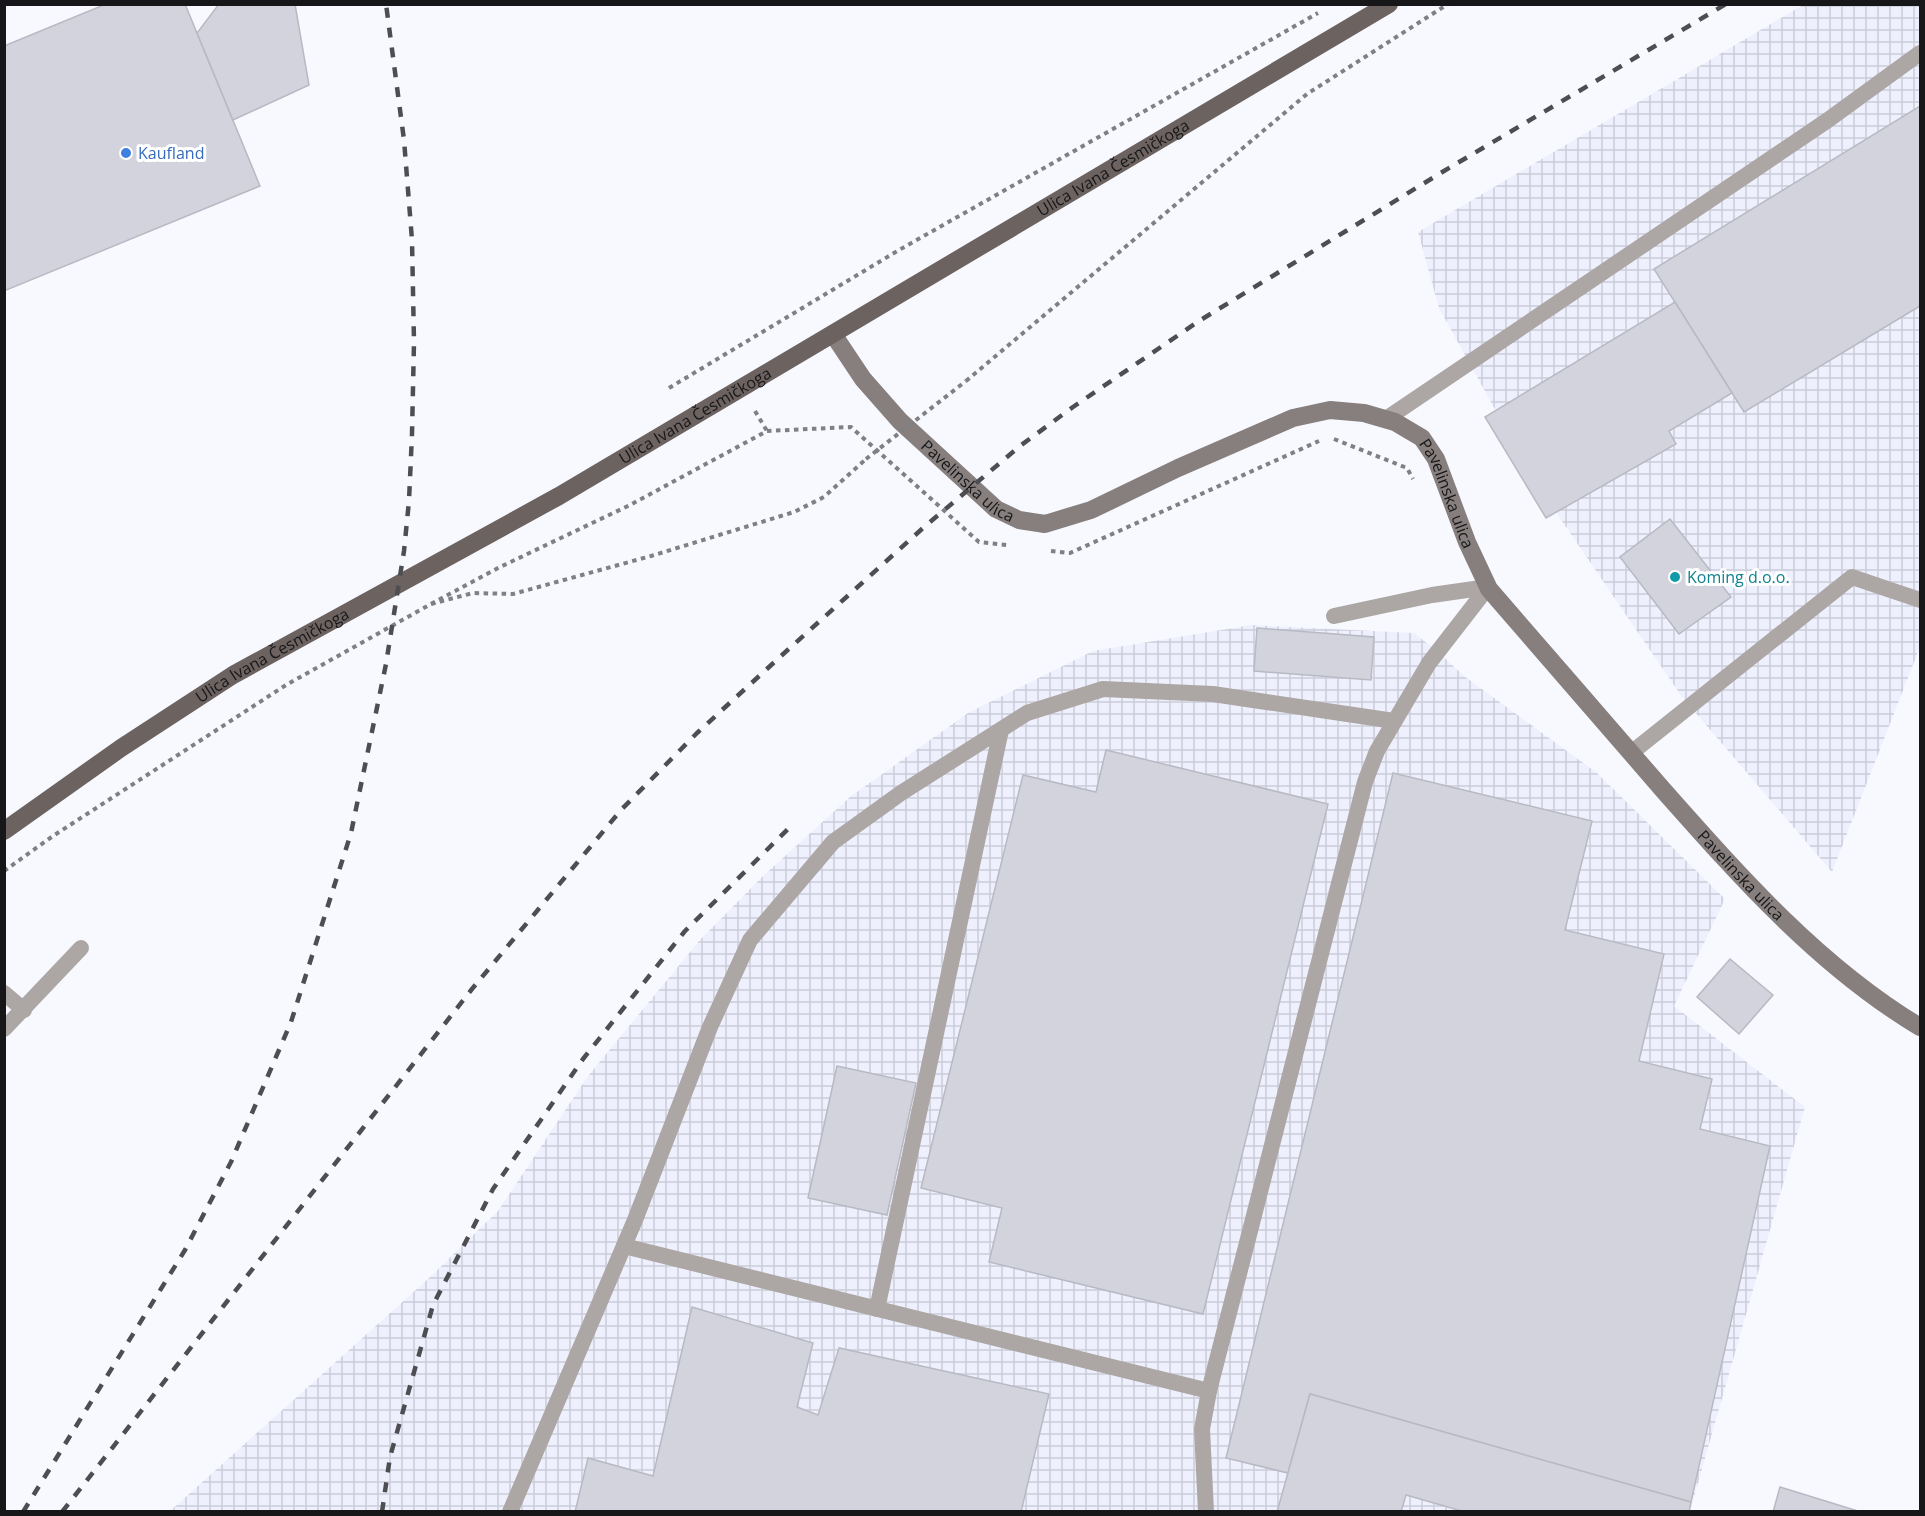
<svg xmlns="http://www.w3.org/2000/svg" width="1925" height="1516" viewBox="0 0 1925 1516" font-family="'Open Sans',sans-serif">
	<style>
		.industrial { fill: url(#industrial-grid) }
		.building { fill: #d3d3dd; stroke: #b8b9c2; stroke-width: 1.5 }
		.lines { fill: none; stroke-linecap: round; stroke-linejoin: round }
		.path { stroke: #7f8084; stroke-width: 4; stroke-dasharray: 4.5 4.5; stroke-linecap: butt }
		.lane { stroke: #aca7a5; stroke-width: 16 }
		.secondary { stroke: #867f7d; stroke-width: 18 }
		.primary { stroke: #6c6361; stroke-width: 18 }
		.rail { stroke: #4e4e52; stroke-width: 4.5; stroke-dasharray: 10 10; stroke-linecap: butt }
		.path-bridge { stroke: #7f8084; stroke-width: 4; stroke-dasharray: 4.5 4.5; stroke-linecap: butt }
		.shop-dot { fill: #3f7fe0; stroke: #fff; stroke-width: 2 }
		.culture-dot { fill: #0f9aa8; stroke: #fff; stroke-width: 2 }
		.labels { text-anchor: middle; stroke-width: 6; stroke-linejoin: round; paint-order: stroke }
		.shop-label { font-size: 16px; fill: #366cbe; stroke: #fff; text-anchor: start }
		.street-label { font-size: 16px; fill: #17171a; stroke: #fff }
		.culture-label { font-size: 16px; fill: #0d838f; stroke: #fff; text-anchor: start }
	</style>
	<defs>
		<pattern id="industrial-grid" width="8" height="8" patternUnits="userSpaceOnUse" patternTransform="scale(1.5)"><rect width="8" height="8" fill="#eef0fe"/><path d="M0 4h8M4 0v8" fill="none" stroke="#cbcdd9"/></pattern>
	</defs>
	<rect width="100%" height="100%" fill="#f8f9ff"/>
	<!-- industrial -->
	<g class="industrial">
		<polygon points="1803,5 1920,5 1920,647 1832,872 1682,697 1534,480 1439,308 1418,232"/>
		<polygon points="1252,625 1414,633 1437,651 1464,676 1597,773 1725,899 1674,1006 1805,1107 1690,1511 169,1512 429,1278 498,1211 588,1076 700,940 762,877 850,797 968,713 1093,651"/>
	</g>
	<!-- building -->
	<g class="building">
		<polygon points="106,4 185,4 260,186 4,291 4,46"/>
		<polygon points="219,4 295,4 309,85 233,120 197,33"/>
		<polygon points="1920,106 1920,306 1744,412 1654,269"/>
		<polygon points="1675,302 1732,393 1669,431 1676,444 1546,518 1485,417"/>
		<polygon points="1670,519 1731,597 1679,634 1620,557"/>
		<polygon points="1257,628 1374,637 1371,680 1254,671"/>
		<polygon points="1106,750 1328,804 1203,1314 989,1262 1002,1208 921,1188 1023,775 1096,792"/>
		<polygon points="1393,773 1592,821 1565,930 1664,954 1639,1061 1712,1079 1700,1129 1770,1146 1691,1502 1310,1394 1288,1473 1226,1458"/>
		<polygon points="1730,959 1773,995 1739,1034 1697,997"/>
		<polygon points="837,1066 916,1083 887,1215 808,1198"/>
		<polygon points="692,1307 813,1343 797,1407 818,1415 839,1348 1049,1394 1021,1512 575,1512 588,1458 653,1476"/>
		<polygon points="1310,1394 1691,1502 1689,1512 1465,1512 1406,1495 1401,1512 1277,1512"/>
		<polygon points="1780,1487 1861,1512 1773,1512"/>
	</g>
	<g class="lines">
		<!-- path -->
		<g class="path">
			<polyline points="966,381 1307,94 1448,4"/>
			<polyline points="669,388 899,250 1318,13"/>
			<polyline points="755,411 767,431"/>
			<polyline points="1334,439 1407,468 1413,479"/>
			<polyline points="1051,551 1070,553 1319,441"/>
			<polyline points="431,604 498,568 630,505 767,431 851,427 979,542 1007,545"/>
			<polyline points="4,871 53,836 286,685 431,604 473,593 513,594 651,556 794,512 824,497 866,459"/>
		</g>
		<!-- lane -->
		<g class="lane">
			<polyline points="1386,419 1828,120 1920,53"/>
			<polyline points="1334,616 1432,595 1488,587"/>
			<polyline points="1631,753 1852,577 1920,600"/>
			<polyline points="4,993 24,1010"/>
			<polyline points="4,1029 81,948"/>
			<polyline points="624,1246 1209,1391"/>
			<polyline points="877,1309 1001,730"/>
			<polyline points="510,1512 635,1220 710,1027 750,940 833,842 901,793 1027,713 1103,689 1213,694 1394,721"/>
			<polyline points="1206,1512 1202,1429 1209,1391 1365,782 1377,751 1429,663 1488,587"/>
		</g>
		<!-- secondary -->
		<path class="secondary" id="s1" d="M833,334L863,379L900,421L996,509L1019,520L1045,524L1091,510L1178,468L1293,418L1330,410L1364,413L1395,422L1422,438L1436,459L1467,542L1489,589C1547,656 1606,724 1664,791C1741,878 1820,967 1920,1027"/>
		<!-- primary -->
		<path class="primary" id="s2" d="M4,831L121,748L233,675L559,496L1389,4"/>
		<!-- rail -->
		<g class="rail">
			<polyline points="23,1512 185,1250 231,1162 291,1022 351,833 386,664 404,551 409,501 412,434 414,342 412,240 404,140 386,4"/>
			<polyline points="62,1512 472,989 621,810 697,733 781,656 923,528 1020,446 1073,407 1199,321 1444,171 1726,4"/>
			<polyline points="382,1512 390,1457 433,1305 493,1189 583,1059 685,931 789,828"/>
		</g>
		<!-- path-bridge -->
		<polyline class="path-bridge" points="866,459 966,381"/>
	</g>
	<!-- markers -->
	<circle class="shop-dot" cx="126" cy="153" r="6"/>
	<circle class="culture-dot" cx="1675" cy="577" r="6"/>
	<g class="labels">
		<!-- shop labels -->
		<g class="shop-label">
			<text x="138" y="159">Kaufland</text>
		</g>
		<!-- street labels -->
		<g class="street-label">
			<text dy="6" stroke="none"><textPath href="#s2" startOffset="1293">Ulica Ivana Česmičkoga</textPath></text>
			<text dy="6" stroke="none"><textPath href="#s2" startOffset="807">Ulica Ivana Česmičkoga</textPath></text>
			<text dy="6" stroke="none"><textPath href="#s1" startOffset="201">Pavelinska ulica</textPath></text>
			<text dy="6" stroke="none"><textPath href="#s1" startOffset="759">Pavelinska ulica</textPath></text>
			<text dy="6" stroke="none"><textPath href="#s2" startOffset="321">Ulica Ivana Česmičkoga</textPath></text>
			<text dy="6" stroke="none"><textPath href="#s1" startOffset="1245">Pavelinska ulica</textPath></text>
		</g>
		<!-- culture labels -->
		<g class="culture-label">
			<text x="1687" y="583">Koming d.o.o.</text>
		</g>
	</g>
	<!-- border -->
	<rect width="1925" height="1516" fill="none" stroke="#17171a" stroke-width="12"/>
</svg>
